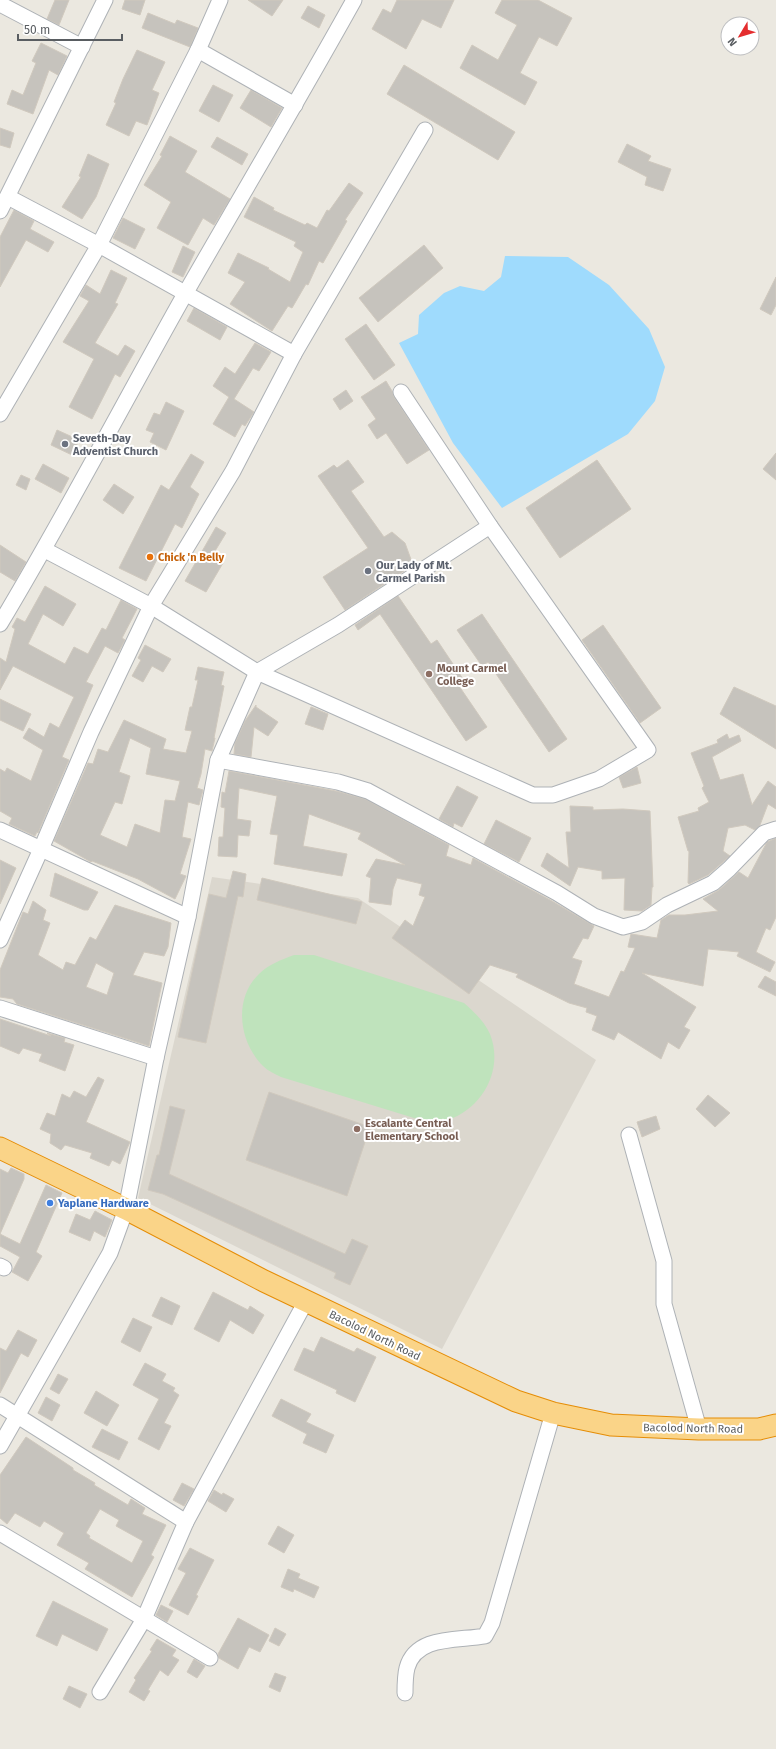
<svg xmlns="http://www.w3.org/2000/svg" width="776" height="1749" viewBox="0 0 776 1749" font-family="'Fira Sans',sans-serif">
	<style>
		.education { fill: #dbd7ce }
		.green { fill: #bfe3bc }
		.water { fill: #9fdbfd }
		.building { fill: #c6c3bd; stroke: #d0c9be; fill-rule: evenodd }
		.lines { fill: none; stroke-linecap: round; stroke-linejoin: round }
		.minor-casing { stroke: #aeb2b6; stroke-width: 17 }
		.highway-casing { stroke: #e58d06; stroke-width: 23 }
		.minor { stroke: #fff; stroke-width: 15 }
		.highway { stroke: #fad488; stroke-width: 21 }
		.worship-dot { fill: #6b7280; stroke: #fff; stroke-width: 1.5 }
		.food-dot { fill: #e8710a; stroke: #fff; stroke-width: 1.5 }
		.education-dot { fill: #8d6e63; stroke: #fff; stroke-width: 1.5 }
		.shop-dot { fill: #3f7fe0; stroke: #fff; stroke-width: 1.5 }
		.labels { text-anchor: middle; stroke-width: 4; stroke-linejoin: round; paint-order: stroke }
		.worship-label { font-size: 11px; font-weight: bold; fill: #5b616d; stroke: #fff; text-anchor: start }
		.food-label { font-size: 11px; font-weight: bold; fill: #c56008; stroke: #fff; text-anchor: start }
		.education-label { font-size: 11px; font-weight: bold; fill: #785e54; stroke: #fff; text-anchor: start }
		.shop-label { font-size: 11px; font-weight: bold; fill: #366cbe; stroke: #fff; text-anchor: start }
		.street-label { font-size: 11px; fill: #595d61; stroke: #fff }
	</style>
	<rect width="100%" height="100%" fill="#ebe8e0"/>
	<!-- education -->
	<polygon class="education" points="212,877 358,898 596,1060 442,1349 138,1198"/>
	<!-- green -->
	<path class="green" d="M294,955H314L464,1003C474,1012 484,1021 490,1034C504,1069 483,1108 448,1120C442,1122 434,1122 427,1122L281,1077C275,1074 268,1071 263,1066C239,1042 233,999 259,974C269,964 281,960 294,955Z"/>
	<!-- water -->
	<polygon class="water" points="505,256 568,257 609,285 649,329 665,367 655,401 628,434 502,508 453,443 399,343 418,334 419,315 444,293 460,286 484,291 501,277"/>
	<!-- building -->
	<g class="building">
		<polygon points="55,0 69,0 59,25 47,19"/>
		<polygon points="125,0 145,0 140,15 122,9"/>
		<polygon points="248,0 283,0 272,16"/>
		<polygon points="397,0 454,0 441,28 422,19 406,49 372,29 383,9 391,13"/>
		<polygon points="502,0 538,0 572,18 557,46 539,37 520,73 537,82 525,105 460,68 472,45 498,60 517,25 495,13"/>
		<polygon points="308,6 325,15 319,28 301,18"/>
		<polygon points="148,13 175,24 177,20 198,28 190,47 142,28"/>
		<polygon points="41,43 67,56 58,75 49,70 33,114 7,104 12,90 23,95 36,63 32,61"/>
		<polygon points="137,50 165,62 152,90 159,93 147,125 136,121 129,136 106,125 116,103 114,102 123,79"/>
		<polygon points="404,65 515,132 498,160 387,94"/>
		<polygon points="213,85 233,95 219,122 199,111"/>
		<polygon points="251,90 282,108 271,127 240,108"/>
		<polygon points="0,128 14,133 10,148 0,145"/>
		<polygon points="170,136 197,151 185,172 230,199 214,225 203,218 188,245 157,228 171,202 144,185 162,156 160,155"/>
		<polygon points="217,137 248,154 242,165 211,147"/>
		<polygon points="627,144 651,156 648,161 671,169 663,191 645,185 647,177 618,162"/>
		<polygon points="88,154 109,164 96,197 82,219 62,207 81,177 79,176"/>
		<polygon points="349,183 363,193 345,220 347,221 323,263 319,261 308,285 306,284 292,308 288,306 272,331 230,304 245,282 228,273 238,253 269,268 268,269 290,282 303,252 294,246 296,242 244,217 254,197 274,208 273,210 305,225 307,223 317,228 327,210 329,211"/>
		<polygon points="14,210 34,221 30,229 54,242 48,252 26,240 0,287 0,237"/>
		<polygon points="123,218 145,229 135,249 113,238"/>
		<polygon points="424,245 443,268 378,322 359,298"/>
		<polygon points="183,246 195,252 183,277 172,272"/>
		<polygon points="111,270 127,278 115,303 118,304 95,343 118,356 125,345 135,351 120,377 115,374 92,419 69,407 94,359 63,342 89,301 80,296 86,285 100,294"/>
		<polygon points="776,277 776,305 771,315 760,309"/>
		<polygon points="194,308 227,327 220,340 187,321"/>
		<polygon points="366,324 395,365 374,380 345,339"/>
		<polygon points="255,343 271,352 259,371 253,368 234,399 254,412 245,426 242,424 235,437 213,424 229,397 213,386 225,367 235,374"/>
		<polygon points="386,381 392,391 394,397 429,450 407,464 386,433 377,439 368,425 376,419 361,397"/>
		<polygon points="346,390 353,401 340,410 333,399"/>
		<polygon points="166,402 184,411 166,450 150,442 154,433 146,430 154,413 160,415"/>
		<polygon points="57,430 79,440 72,455 51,445"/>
		<polygon points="776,453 776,480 763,469"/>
		<polygon points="191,454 204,462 190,487 199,494 182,528 175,524 146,581 119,568 161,485 169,490"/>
		<polygon points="348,460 364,482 351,491 384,537 392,532 405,543 413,565 345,610 323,577 368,548 318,476 334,465 337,468"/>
		<polygon points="597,460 631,509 560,558 526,508"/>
		<polygon points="43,464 69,478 61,493 35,479"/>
		<polygon points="21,475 30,479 26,490 16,485"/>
		<polygon points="114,484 134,497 123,514 103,500"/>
		<polygon points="216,527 226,533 212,556 223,563 206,592 185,581"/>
		<polygon points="0,545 26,562 15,581 0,572"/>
		<polygon points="45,586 76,604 63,626 43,614 28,644 65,664 74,647 88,654 102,628 106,630 121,600 137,609 122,638 125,640 118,653 105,646 86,682 93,685 62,757 69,760 38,833 37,832 35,836 9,824 12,818 0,811 0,769 5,772 7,768 31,781 43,750 23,738 29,728 44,737 50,723 59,728 74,697 13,666 0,690 0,658 6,662 15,629 12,627 17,618 25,622"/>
		<polygon points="398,596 431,644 437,640 463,679 457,683 487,727 466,741 380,614 358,630 355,625"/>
		<polygon points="482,614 567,739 549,752 488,662 482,666 457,630"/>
		<polygon points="603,625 661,708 640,723 582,640"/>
		<polygon points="145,645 171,659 163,672 152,666 143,682 132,676 141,660 138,658"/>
		<path d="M198,667L224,672L221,685L224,686L214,738H215L212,751L205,749L201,774L197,788L203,790L199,805L188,802L182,837L191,839L180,874L186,876L175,899L138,879L92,861L91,862L54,841L88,763L93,764L98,749L108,752L124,720L166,739L163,749L186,753L192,731L185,730L190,707H192L198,680H195ZM130,738L151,748L146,774L180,781L175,801L165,800L160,833L135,824L127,847L100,835L115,802L122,804L130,776L119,772Z"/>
		<polygon points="734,687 776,706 776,749 720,714"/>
		<polygon points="0,699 31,714 23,731 0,720"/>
		<polygon points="256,705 256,707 278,722 268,736 254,727 251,757 234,754 235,743 245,721"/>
		<polygon points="311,707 328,714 323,730 305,724"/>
		<polygon points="727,734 729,739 739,735 741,741 712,757 720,780 743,774 752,805 768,781 776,787 776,809 768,804 760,825 755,830 745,825 728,828 723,851 730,856 708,875 689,884 688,883 689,851 688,851 678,817 699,811 698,808 709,802 702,788 704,786 691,753 718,743 717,740"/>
		<polygon points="637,767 641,783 623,788 619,777"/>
		<polygon points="229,771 336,791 365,799 449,845 446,856 471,865 473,858 552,901 594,926 588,939 583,938 572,958 582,961 574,984 609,997 621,971 624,972 635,948 628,947 631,934 657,938 661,920 669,915 685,915 718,911 703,899 719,890 739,872 748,878 767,842 776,838 776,917 770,930 766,928 756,952 775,962 770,972 737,956 739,952 708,949 703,986 642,973 696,1007 684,1027 690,1030 679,1049 668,1042 661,1059 618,1032 614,1040 592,1030 597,1016 586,1012 587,1008 569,1003 516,977 518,974 490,965 469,994 392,938 405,920 413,926 425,897 419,895 422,884 397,878 393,889 391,905 369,902 371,878 366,876 376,859 405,865 358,839 361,833 309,814 303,846 347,854 342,876 274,864 278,835 270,834 277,796 239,788 237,819 251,821 249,836 238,835 237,857 218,856 219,837 223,837 225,808 221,807 222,792 225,793"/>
		<polygon points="457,786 478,797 462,827 454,823 453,827 439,819"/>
		<polygon points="570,806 593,807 593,810 623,809 650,811 653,887 652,887 651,905 642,911 624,910 625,878 602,879 602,871 578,867 570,886 541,866 547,853 569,868 566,832 571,832"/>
		<polygon points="496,820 531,838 519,862 484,844"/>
		<polygon points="0,860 16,868 0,904"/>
		<polygon points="233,871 246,874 243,897 238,896 206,1043 178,1037 209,894 226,898"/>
		<polygon points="55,873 98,892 88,910 84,910 50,896"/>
		<polygon points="262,878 362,902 356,924 257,900"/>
		<path d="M33,901L46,910L43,920L50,923L38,955L63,970L66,962L75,965L90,937L96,940L115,905L171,923L168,947L164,956L144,952L133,975L162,983L149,1046L17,1004L13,999L0,997V970L23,912L28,914ZM96,963L114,973L107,995L86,987Z"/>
		<polygon points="765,976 776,982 776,996 758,987"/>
		<polygon points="0,1019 51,1036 47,1033 65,1038 64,1042 74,1045 65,1071 39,1061 42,1054 23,1048 19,1054 0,1046"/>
		<polygon points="98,1077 104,1080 86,1122 130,1142 120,1164 112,1160 109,1166 90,1158 92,1153 65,1145 61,1150 50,1143 51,1134 40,1129 47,1113 55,1116 62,1094 70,1098 74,1091 86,1097"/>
		<polygon points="269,1092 370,1127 347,1196 246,1160"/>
		<polygon points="708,1095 730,1113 715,1127 696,1109"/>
		<polygon points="170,1106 185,1110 169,1174 345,1254 352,1239 368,1246 350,1285 334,1278 336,1273 163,1194 148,1190 157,1155 159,1155"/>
		<polygon points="656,1116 660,1129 642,1137 637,1122"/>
		<polygon points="11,1168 24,1174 24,1179 0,1234 20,1244 46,1185 62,1193 36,1252 42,1256 28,1281 12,1272 20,1257 0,1246 0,1169 8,1173"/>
		<polygon points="95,1211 112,1220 105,1237 94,1231 90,1241 69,1232 76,1214 90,1220"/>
		<polygon points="213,1292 248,1310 250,1306 264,1315 253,1334 230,1320 219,1342 194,1329"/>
		<polygon points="161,1297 180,1306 172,1325 152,1316"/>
		<polygon points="133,1318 152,1327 140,1352 121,1342"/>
		<polygon points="18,1330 37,1340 28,1357 21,1353 0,1393 0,1348 6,1351"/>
		<polygon points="321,1337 354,1352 357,1348 376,1357 355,1402 336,1393 337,1390 294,1370 304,1348 314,1352"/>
		<polygon points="145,1363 166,1374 162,1381 175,1388 173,1391 179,1395 164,1423 171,1426 159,1450 138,1439 159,1399 133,1385"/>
		<polygon points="58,1374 68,1379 59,1394 50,1389"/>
		<polygon points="96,1391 119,1405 107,1426 84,1413"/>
		<polygon points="46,1397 60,1405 52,1421 38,1413"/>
		<polygon points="281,1399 311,1414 306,1422 334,1435 326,1453 303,1443 307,1434 272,1416"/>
		<polygon points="102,1429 128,1442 119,1460 92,1447"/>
		<path d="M26,1437L73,1468V1470L95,1483L94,1485L128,1505L131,1499L145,1508L142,1514L166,1525L151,1555L154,1557L132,1597L85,1569L89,1563L57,1545L64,1533L44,1521L40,1527L15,1513L7,1524L0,1518V1475ZM100,1509L119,1520L116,1526L143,1541L132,1563L89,1538L90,1536L86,1533Z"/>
		<polygon points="182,1483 194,1489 184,1506 173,1500"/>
		<polygon points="214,1490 222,1495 223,1493 234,1499 226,1512 208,1501"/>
		<polygon points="278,1526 294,1535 284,1553 268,1544"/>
		<polygon points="190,1548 214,1560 196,1595 198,1596 188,1615 169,1605 186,1573 178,1569"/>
		<polygon points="288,1569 300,1574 298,1578 319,1587 314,1598 294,1589 293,1592 281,1587"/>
		<polygon points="53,1601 108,1629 97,1651 62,1634 57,1646 36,1636"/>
		<polygon points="161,1605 173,1611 167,1622 156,1615"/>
		<polygon points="238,1618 269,1635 260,1652 249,1647 238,1669 219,1658 218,1654"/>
		<polygon points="275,1628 286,1634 279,1646 269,1641"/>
		<polygon points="157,1639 176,1650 172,1656 179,1660 168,1676 160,1670 148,1690 150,1691 144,1701 129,1692 136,1680 134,1678 152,1651 150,1650"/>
		<polygon points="194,1659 205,1666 197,1678 187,1672"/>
		<polygon points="275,1673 286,1677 280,1692 269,1687"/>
		<polygon points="69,1686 87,1694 80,1708 63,1699"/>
	</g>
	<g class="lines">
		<!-- minor casing -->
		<g class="minor-casing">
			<g id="minor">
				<polyline points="0,4 82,47"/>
				<polyline points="198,50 295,105"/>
				<polyline points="8,197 99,245 294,354"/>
				<polyline points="0,211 105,0"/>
				<polyline points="0,414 99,245 198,50 220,0"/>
				<polyline points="45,550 151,606 257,672 533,795 553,795 599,779 648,750 490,526 401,392"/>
				<path d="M0,624C65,516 123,404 185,294C241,196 299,99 354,0"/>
				<polyline points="218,760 338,782 368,791 557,893 594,916 623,927 642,922 667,905 713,883 729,869 764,833 776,829"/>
				<polyline points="0,830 188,917"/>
				<polyline points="0,940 41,849 91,732 151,606 233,471 294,354 425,130"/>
				<polyline points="0,1008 156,1058"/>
				<polyline points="629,1135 664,1261 664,1304 699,1429"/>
				<polyline points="0,1266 4,1268"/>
				<polyline points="0,1405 186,1522"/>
				<polyline points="0,1446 110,1253 126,1209 156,1058 188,917 218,760 257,672 338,625 490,526"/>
				<polyline points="0,1533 210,1658"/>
				<polyline points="100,1692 144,1619 186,1522 306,1301"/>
				<path d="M405,1693C405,1685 405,1676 407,1668C416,1635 458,1641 485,1636L492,1623L553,1413"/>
			</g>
		</g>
		<!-- highway casing -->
		<g class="highway-casing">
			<polyline id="highway" points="0,1148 126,1209 264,1281 516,1401 553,1413 611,1425 699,1429 759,1429 776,1425"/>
		</g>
		<!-- minor -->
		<use href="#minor" class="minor"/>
		<!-- highway -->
		<use href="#highway" class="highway"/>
	</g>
	<!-- markers -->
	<g class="worship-dot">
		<circle cx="65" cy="444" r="4"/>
		<circle cx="368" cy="571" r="4"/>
	</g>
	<circle class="food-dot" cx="150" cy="557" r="4"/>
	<g class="education-dot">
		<circle cx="429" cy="674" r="4"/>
		<circle cx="357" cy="1129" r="4"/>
	</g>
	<circle class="shop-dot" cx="50" cy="1203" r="4"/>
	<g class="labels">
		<!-- worship labels -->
		<g class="worship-label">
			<text x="73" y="442">Seveth-Day<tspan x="73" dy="13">Adventist Church</tspan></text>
			<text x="376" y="569">Our Lady of Mt.<tspan x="376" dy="13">Carmel Parish</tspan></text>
		</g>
		<!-- food labels -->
		<g class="food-label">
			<text x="158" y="561">Chick 'n Belly</text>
		</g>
		<!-- education labels -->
		<g class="education-label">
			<text x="437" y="672">Mount Carmel<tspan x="437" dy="13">College</tspan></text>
			<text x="365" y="1127">Escalante Central<tspan x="365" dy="13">Elementary School</tspan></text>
		</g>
		<!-- shop labels -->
		<g class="shop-label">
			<text x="58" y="1207">Yaplane Hardware</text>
		</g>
		<!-- street labels -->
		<g class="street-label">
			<text transform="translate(375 1335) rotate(26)" y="4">Bacolod North Road</text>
			<text transform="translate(693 1428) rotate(1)" y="4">Bacolod North Road</text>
		</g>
	</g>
	<!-- north arrow -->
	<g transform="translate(740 36) rotate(232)"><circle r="19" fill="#ffffff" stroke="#bdbec0"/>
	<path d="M0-3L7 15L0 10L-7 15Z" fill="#e42d2e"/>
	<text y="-6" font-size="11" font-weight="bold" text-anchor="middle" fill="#595d61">N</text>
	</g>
	<!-- scale -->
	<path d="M18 34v6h104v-6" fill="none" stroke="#595d61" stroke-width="2"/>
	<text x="24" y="34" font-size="12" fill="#595d61" stroke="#ffffff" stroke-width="3" paint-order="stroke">50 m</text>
</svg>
